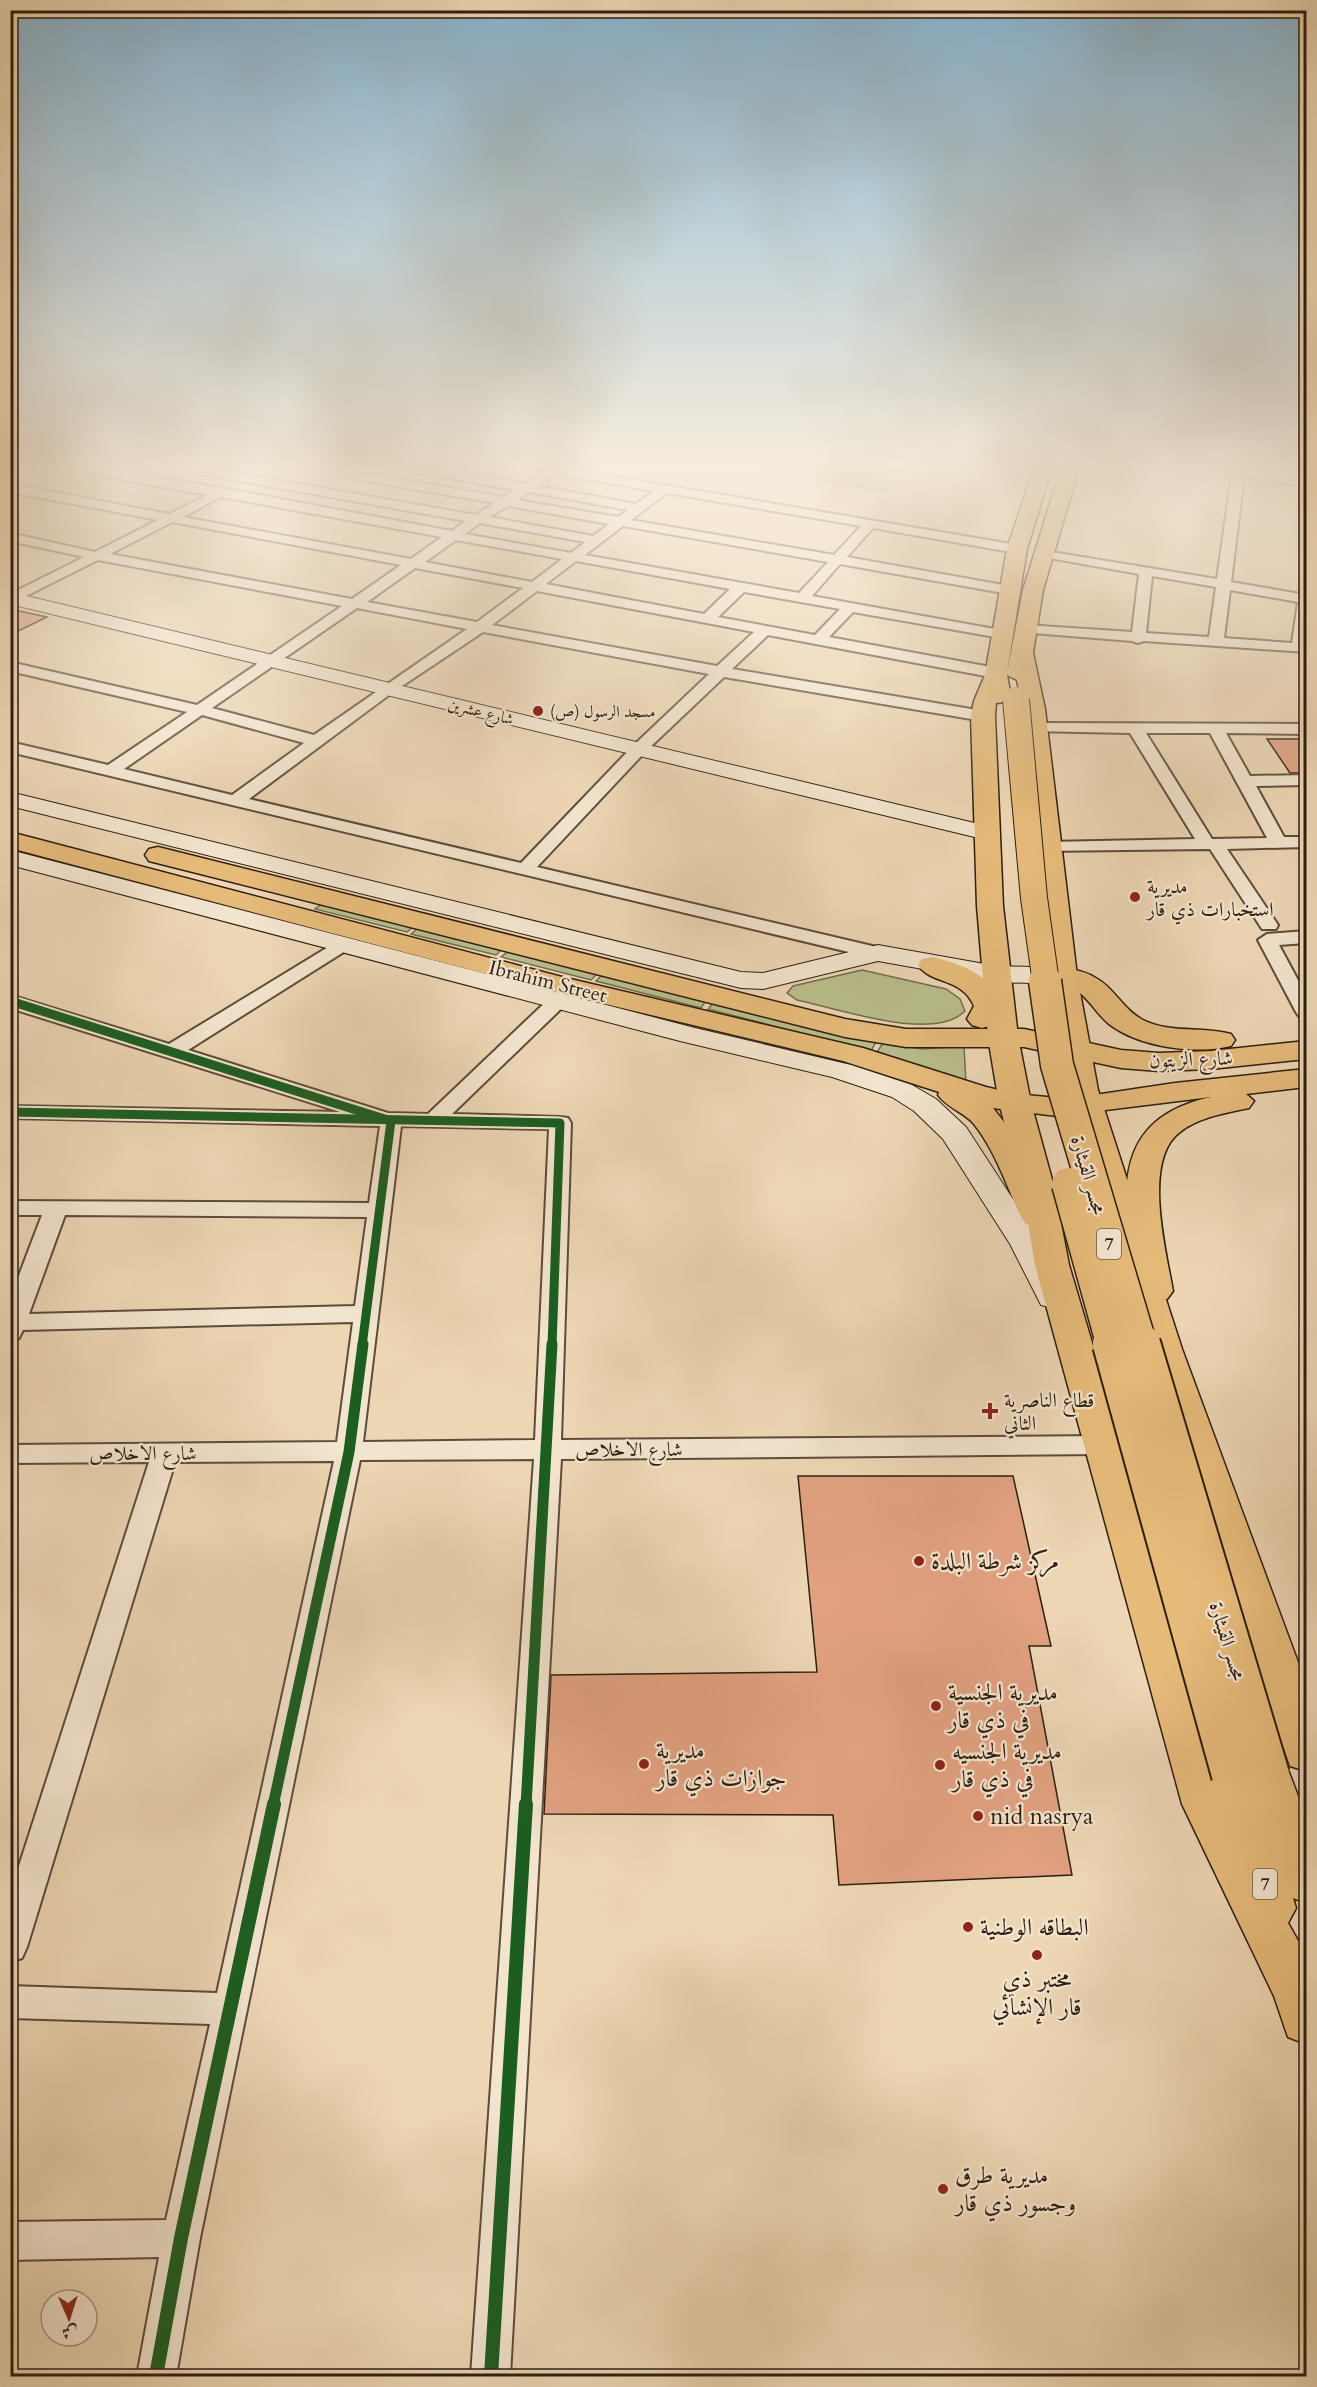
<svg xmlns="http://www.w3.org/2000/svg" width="1317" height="2387" viewBox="0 0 1317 2387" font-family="Cardo,Amiri,serif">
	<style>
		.green { fill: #b9be8c; stroke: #726e4e; stroke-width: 1.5 }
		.building { fill: #e1a180; stroke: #2c1e11; stroke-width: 1.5 }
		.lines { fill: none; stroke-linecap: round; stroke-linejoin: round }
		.street-casing { stroke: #5c4c3a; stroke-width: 4 }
		.secondary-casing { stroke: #2c1e11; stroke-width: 2 }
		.primary-casing { stroke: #2c1e11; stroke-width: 3 }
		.highway-casing { stroke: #2c1e11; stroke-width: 3 }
		.street { fill: #f3e4ce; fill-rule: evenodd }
		.secondary { fill: #f3e4ce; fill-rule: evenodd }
		.primary { fill: #e6bb7a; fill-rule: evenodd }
		.highway { fill: #e6bb7a; fill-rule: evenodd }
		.highway-bridge-far2-casing { stroke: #2c1e11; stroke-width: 28; stroke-linecap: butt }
		.highway-bridge-far1-casing { stroke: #2c1e11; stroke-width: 35; stroke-linecap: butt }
		.highway-bridge-casing { stroke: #2c1e11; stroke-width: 44; stroke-linecap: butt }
		.highway-bridge-far2 { stroke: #e6bb7a; stroke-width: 26 }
		.highway-bridge-far1 { stroke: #e6bb7a; stroke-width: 32 }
		.highway-bridge { stroke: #e6bb7a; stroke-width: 40 }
		.cycleway-far2-casing { stroke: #f3e4ce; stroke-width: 13 }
		.cycleway-far1-casing { stroke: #f3e4ce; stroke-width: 15 }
		.cycleway-casing { stroke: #f3e4ce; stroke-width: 18 }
		.cycleway-far2 { stroke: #1b5e20; stroke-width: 9 }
		.cycleway-far1 { stroke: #1b5e20; stroke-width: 11 }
		.cycleway { stroke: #1b5e20; stroke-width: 14 }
		.poi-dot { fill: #8f2418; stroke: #f3e4ce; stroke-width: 2 }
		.labels { text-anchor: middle; stroke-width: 4.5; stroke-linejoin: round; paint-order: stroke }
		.far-street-label { font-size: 16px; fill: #2c1e11; stroke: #f3e4ce }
		.far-poi-label { font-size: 16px; fill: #2c1e11; stroke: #f3e4ce; text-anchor: start }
		.shield { fill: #f3e4ce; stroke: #68594a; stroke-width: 1.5 }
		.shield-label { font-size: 18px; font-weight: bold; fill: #2c1e11 }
		.poi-label { font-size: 20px; fill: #2c1e11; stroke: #f3e4ce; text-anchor: start }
		.street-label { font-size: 20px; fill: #2c1e11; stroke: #f3e4ce }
		.near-poi-label { font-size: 24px; fill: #2c1e11; stroke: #f3e4ce; text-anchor: start }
	</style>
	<rect width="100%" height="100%" fill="#edd6b4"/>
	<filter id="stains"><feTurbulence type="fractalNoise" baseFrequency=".00333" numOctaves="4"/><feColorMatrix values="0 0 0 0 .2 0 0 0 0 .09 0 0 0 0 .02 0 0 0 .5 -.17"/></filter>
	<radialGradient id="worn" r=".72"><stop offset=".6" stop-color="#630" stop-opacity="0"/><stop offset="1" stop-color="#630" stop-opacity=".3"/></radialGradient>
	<!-- green -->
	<g class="green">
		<polygon points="765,468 890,468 910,471 884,491 761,470"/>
		<polygon points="323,903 414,926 407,932 315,909"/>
		<polygon points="419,927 502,949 496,955 411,934"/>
		<polygon points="510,950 598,973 591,980 501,957"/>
		<path d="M862,970L946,989L960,999L965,1011C934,1043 836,1008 797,1000L787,993L793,986Z"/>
		<polygon points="603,974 707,999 701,1008 596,981"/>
		<polygon points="715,1001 876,1042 871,1051 708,1009"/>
		<polygon points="883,1043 923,1049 964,1046 966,1084 877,1052"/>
	</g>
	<!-- building -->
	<g class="building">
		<polygon points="10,609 47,617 10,635"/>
		<polygon points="1267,739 1306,739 1306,773 1290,773"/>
		<polygon points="798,1476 1013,1476 1051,1646 1029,1646 1072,1875 839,1885 833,1815 544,1814 551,1675 817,1672"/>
	</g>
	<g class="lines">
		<!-- street casing -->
		<g class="street-casing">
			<g id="street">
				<path d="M73,468H99L222,488L452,531L466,521L189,472L183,468H209L476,515L494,503L314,472L308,468H334L503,497L515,490L414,472L408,468H434L525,484L544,472L536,468H563L1017,545L1024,549L1017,553L873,528L847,557L1009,586L1016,590L1009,594L840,564L812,596L1006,631L1008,634L1001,638L853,612L829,637L996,668L1001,670L1004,673L1001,676L996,678L768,635L732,669L983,711L989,713L991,716L989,719L983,721L724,677L645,752L537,867L885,949L888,953L878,959L10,752V742L108,765L187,712L10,671V662L197,705L342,606L98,560L10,604V594L84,557L10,541V533L95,552L158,520L10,492V484L169,514L207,495L79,472ZM557,474L654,491L636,504L538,486ZM529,492L628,510L618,517L517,500ZM667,493L861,526L834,555L631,520ZM221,497L442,537L411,559L183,517ZM508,506L609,524L593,536L489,517ZM172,522L401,565L352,599L110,554ZM480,523L585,542L571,553L465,534ZM623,526L828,562L799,593L585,555ZM456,540L562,559L532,582L425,562ZM576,561L730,589L704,614L546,584ZM415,568L523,588L477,622L367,602ZM537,591L754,632L717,666L492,625ZM744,592L840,609L815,635L718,617ZM357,608L467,629L314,735L212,708ZM483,632L709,674L633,746L521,863L249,799L393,692ZM202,715L304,743L232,795L124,769Z"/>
				<path d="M1233,468H1245L1231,582L1306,595V652L1144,641L1138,643L1132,641L1020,632L1018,629L1020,626L1025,625L1132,632L1139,574L1044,557L1037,553L1039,550L1217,579ZM1152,576L1216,587L1209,637L1146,633ZM1230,590L1298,602L1292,643L1224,638Z"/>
				<path d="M1035,723L1306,724V734L1226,733L1250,776L1306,775V785L1256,786L1284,837H1306V847L1227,849L1278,925L1276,929H1262L1210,849L1043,851L1040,847L1043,843L1049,842L1195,839L1130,733L1029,731L1027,728L1029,725ZM1146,733H1210L1267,838L1212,839Z"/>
				<polygon points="1306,931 1306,943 1279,945 1306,995 1306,1018 1299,1016 1296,1012 1258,940 1267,934"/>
				<path d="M343,938L350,940L352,944L350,948L188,1050L388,1113L428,1114L552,996H566L569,1000L566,1004L452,1114L560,1117L568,1118L571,1123L561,1440L1104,1436L1113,1438L1117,1445L1113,1452L1104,1454L561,1459L510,2376H471L534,1459L360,1460L200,2238L176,2376H137L159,2257L10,2260V2222L166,2220L210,2024L10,2018V1986L217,1993L334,1461L175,1462L27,1947L22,1958L10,1962V1894L149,1462L10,1463V1445L337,1442L353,1322L23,1330L19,1338L10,1340V1299L42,1215H10V1201L369,1203L380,1126L10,1118V1106L341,1112L10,1008V995L169,1044ZM401,1126L549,1129L535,1440L363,1442ZM65,1215L367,1217L355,1306L29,1314Z"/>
			</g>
		</g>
		<!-- secondary casing -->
		<g class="secondary-casing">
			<g id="secondary">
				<polygon points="1208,468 1248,468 1306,477 1306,487 1216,473"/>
				<polygon points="10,592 987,826 996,828 999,833 996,838 987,840 10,604"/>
				<polygon points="10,792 741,972 763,973 878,945 996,966 1063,968 1073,970 1077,976 1073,982 1063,984 996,982 878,961 763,989 741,988 10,806"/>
				<polygon points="10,850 695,1028 851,1065 912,1085 936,1099 966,1127 1042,1244 1070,1297 1065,1305 1053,1308 1041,1305 1010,1244 943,1139 914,1111 892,1097 832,1077 680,1041 10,865"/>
			</g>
		</g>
		<!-- primary casing -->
		<g class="primary-casing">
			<g id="primary">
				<path d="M10,832L562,977L863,1048L986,1087L1015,1094L1057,1098L1088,1096L1175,1083L1306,1069V1087L1246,1094L1254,1101L1249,1108C1226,1113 1199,1117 1180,1132C1142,1160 1166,1251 1173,1291L1167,1299L1155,1302L1143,1299L1137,1291C1126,1208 1101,1121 1211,1097L1057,1116L993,1108L1015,1136L1055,1217L1050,1224L1038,1227L1026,1224L1021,1217C1007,1187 995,1150 974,1124C964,1112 947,1108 938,1095L939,1092L843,1061L547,990L10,848Z"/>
				<polygon points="158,847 845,1019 906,1029 1024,1029 1121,1050 1159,1053 1211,1051 1306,1041 1306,1059 1211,1069 1159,1071 1121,1068 1024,1047 906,1047 845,1037 149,861 145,855 149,849"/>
				<path d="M932,957C963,964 990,975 1004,1006L992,1025L982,1028L972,1025L967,1019L974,1006C962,977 931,985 918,965L922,959Z"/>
				<path d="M1063,967C1073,970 1085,971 1094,977C1114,987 1123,1010 1143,1020C1171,1034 1202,1026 1231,1034L1235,1040L1231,1046C1195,1055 1139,1047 1109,1024C1098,1015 1091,1002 1080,993C1071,985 1056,986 1049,976L1053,970Z"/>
			</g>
		</g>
		<!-- highway casing -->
		<g class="highway-casing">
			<polygon id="highway" points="1034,468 1052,468 1027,549 1007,673 1023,590 1061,468 1079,468 1043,590 1033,653 1045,709 1077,976 1098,1090 1182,1349 1306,1684 1306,1771 1290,1766 1146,1349 1068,1090 1049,976 1023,709 1017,680 1007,675 1011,697 1008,702 996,703 995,716 1003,906 1018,1037 1031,1103 1054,1187 1069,1265 1216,1762 1232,1756 1248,1762 1250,1767 1253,1762 1269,1756 1285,1762 1306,1817 1306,1903 1293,1898 1296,1908 1288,1923 1306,1955 1306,2044 1288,2037 1274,1996 1182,1804 1035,1265 1022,1187 999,1103 988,1037 977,906 971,716 974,701 985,675 1007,549"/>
		</g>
		<!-- street -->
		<use href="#street" class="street"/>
		<!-- secondary -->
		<use href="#secondary" class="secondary"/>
		<!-- primary -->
		<use href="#primary" class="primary"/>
		<!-- highway -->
		<use href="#highway" class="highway"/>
		<!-- highway-bridge-far2 casing -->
		<g class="highway-bridge-far2-casing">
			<polyline id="highway-bridge-far2" points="1016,700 1034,898 1046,983"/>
		</g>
		<!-- highway-bridge-far1 casing -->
		<g class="highway-bridge-far1-casing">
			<g id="highway-bridge-far1">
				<polyline points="1045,981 1057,1065 1141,1346"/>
				<polyline points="1068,1184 1113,1346"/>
			</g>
		</g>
		<!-- highway-bridge casing -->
		<g class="highway-bridge-casing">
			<g id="highway-bridge">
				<polyline points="1113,1344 1232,1775"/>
				<polyline points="1140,1344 1269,1775"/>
			</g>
		</g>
		<!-- highway-bridge-far2 -->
		<use href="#highway-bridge-far2" class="highway-bridge-far2"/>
		<!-- highway-bridge-far1 -->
		<use href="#highway-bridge-far1" class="highway-bridge-far1"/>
		<!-- highway-bridge -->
		<use href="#highway-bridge" class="highway-bridge"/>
		<!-- cycleway-far2 casing -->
		<g class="cycleway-far2-casing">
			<g id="cycleway-far2">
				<polyline points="10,1001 391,1121 362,1346"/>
				<polyline points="10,1112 560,1123 552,1346"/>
			</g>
		</g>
		<!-- cycleway-far1 casing -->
		<g class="cycleway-far1-casing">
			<g id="cycleway-far1">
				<polyline points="273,1806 349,1452 363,1344"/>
				<polyline points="526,1806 552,1344"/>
			</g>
		</g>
		<!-- cycleway casing -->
		<g class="cycleway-casing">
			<g id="cycleway">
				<polyline points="156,2376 181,2238 274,1804"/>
				<polyline points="491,2376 526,1804"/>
			</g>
		</g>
		<!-- cycleway-far2 -->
		<use href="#cycleway-far2" class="cycleway-far2"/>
		<!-- cycleway-far1 -->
		<use href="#cycleway-far1" class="cycleway-far1"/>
		<!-- cycleway -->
		<use href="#cycleway" class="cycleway"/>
	</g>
	<!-- sky -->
	<linearGradient id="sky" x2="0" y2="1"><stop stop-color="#89b6d3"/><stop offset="0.58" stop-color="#f7eddd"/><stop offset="1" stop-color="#f7eddd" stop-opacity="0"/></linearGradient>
	<rect width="1317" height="802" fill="url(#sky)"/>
	<!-- markers -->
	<g class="poi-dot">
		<circle cx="538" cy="711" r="6"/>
		<circle cx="1135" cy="897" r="6"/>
		<path d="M987 1402h6v6h6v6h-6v6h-6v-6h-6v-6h6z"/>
		<circle cx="919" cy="1561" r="6"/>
		<circle cx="936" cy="1706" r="6"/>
		<circle cx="644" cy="1764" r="6"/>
		<circle cx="940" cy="1765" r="6"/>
		<circle cx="978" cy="1816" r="6"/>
		<circle cx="968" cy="1927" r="6"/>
		<circle cx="1037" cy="1955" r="6"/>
		<circle cx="943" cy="2189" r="6"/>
	</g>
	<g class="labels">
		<!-- far-street labels -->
		<g class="far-street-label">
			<text transform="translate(481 711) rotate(14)" y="6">شارع عشرين</text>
		</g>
		<!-- far-poi labels -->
		<g class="far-poi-label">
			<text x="550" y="717">مسجد الرسول (ص)</text>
		</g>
		<!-- shield labels -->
		<g class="shield">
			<rect x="1097" y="1229" width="24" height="30" rx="4.5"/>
			<rect x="1253" y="1869" width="24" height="30" rx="4.5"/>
		</g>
		<g class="shield-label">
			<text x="1109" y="1250">7</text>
			<text x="1265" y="1890">7</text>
		</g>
		<!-- poi labels -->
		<g class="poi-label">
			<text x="1147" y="893">مديرية<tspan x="1147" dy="23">استخبارات ذي قار</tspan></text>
			<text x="1004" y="1407">قطاع الناصرية<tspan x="1004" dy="23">الثاني</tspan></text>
		</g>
		<!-- street labels -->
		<g class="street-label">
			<text transform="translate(548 981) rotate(14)" y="7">Ibrahim Street</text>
			<text transform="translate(1191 1059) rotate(-2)" y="7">شارع الزيتون</text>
			<text transform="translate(1089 1175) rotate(74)" y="7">مجسر القيثارة</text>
			<text x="629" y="1456">شارع الاخلاص</text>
			<text x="143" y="1460">شارع الاخلاص</text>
			<text transform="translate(1228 1641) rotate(73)" y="7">مجسر القيثارة</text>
		</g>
		<!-- near-poi labels -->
		<g class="near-poi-label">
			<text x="931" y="1569">مركز شرطة البلدة</text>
			<text x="948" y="1700">مديرية الجنسية<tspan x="948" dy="28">في ذي قار</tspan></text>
			<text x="656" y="1758">مديرية<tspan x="656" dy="28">جوازات ذي قار</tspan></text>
			<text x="952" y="1759">مديرية الجنسيه<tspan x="952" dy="28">في ذي قار</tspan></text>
			<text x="990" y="1824">nid nasrya</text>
			<text x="980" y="1935">البطاقه الوطنية</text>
			<text x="1037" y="1987" text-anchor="middle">مختبر ذي<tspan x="1037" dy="28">قار الإنشائي</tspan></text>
			<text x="955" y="2183">مديرية طرق<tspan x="955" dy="28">وجسور ذي قار</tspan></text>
		</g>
	</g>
	<!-- margin -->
	<rect width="1317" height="2387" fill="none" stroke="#edd6b4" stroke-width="36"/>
	<rect x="12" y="12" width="1293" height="2363" fill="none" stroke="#2c1e11" stroke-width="3"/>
	<rect x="18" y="18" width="1281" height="2351" fill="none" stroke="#2c1e11" stroke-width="1.5"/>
	<!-- north arrow -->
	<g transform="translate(69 2318) rotate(177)"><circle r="28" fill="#f3e4ce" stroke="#a39582" stroke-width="1.5"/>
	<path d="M0-4.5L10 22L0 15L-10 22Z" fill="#8f2418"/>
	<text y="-9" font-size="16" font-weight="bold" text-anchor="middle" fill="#2c1e11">ش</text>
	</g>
	<rect width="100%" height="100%" filter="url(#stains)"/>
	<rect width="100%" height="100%" fill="url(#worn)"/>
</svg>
